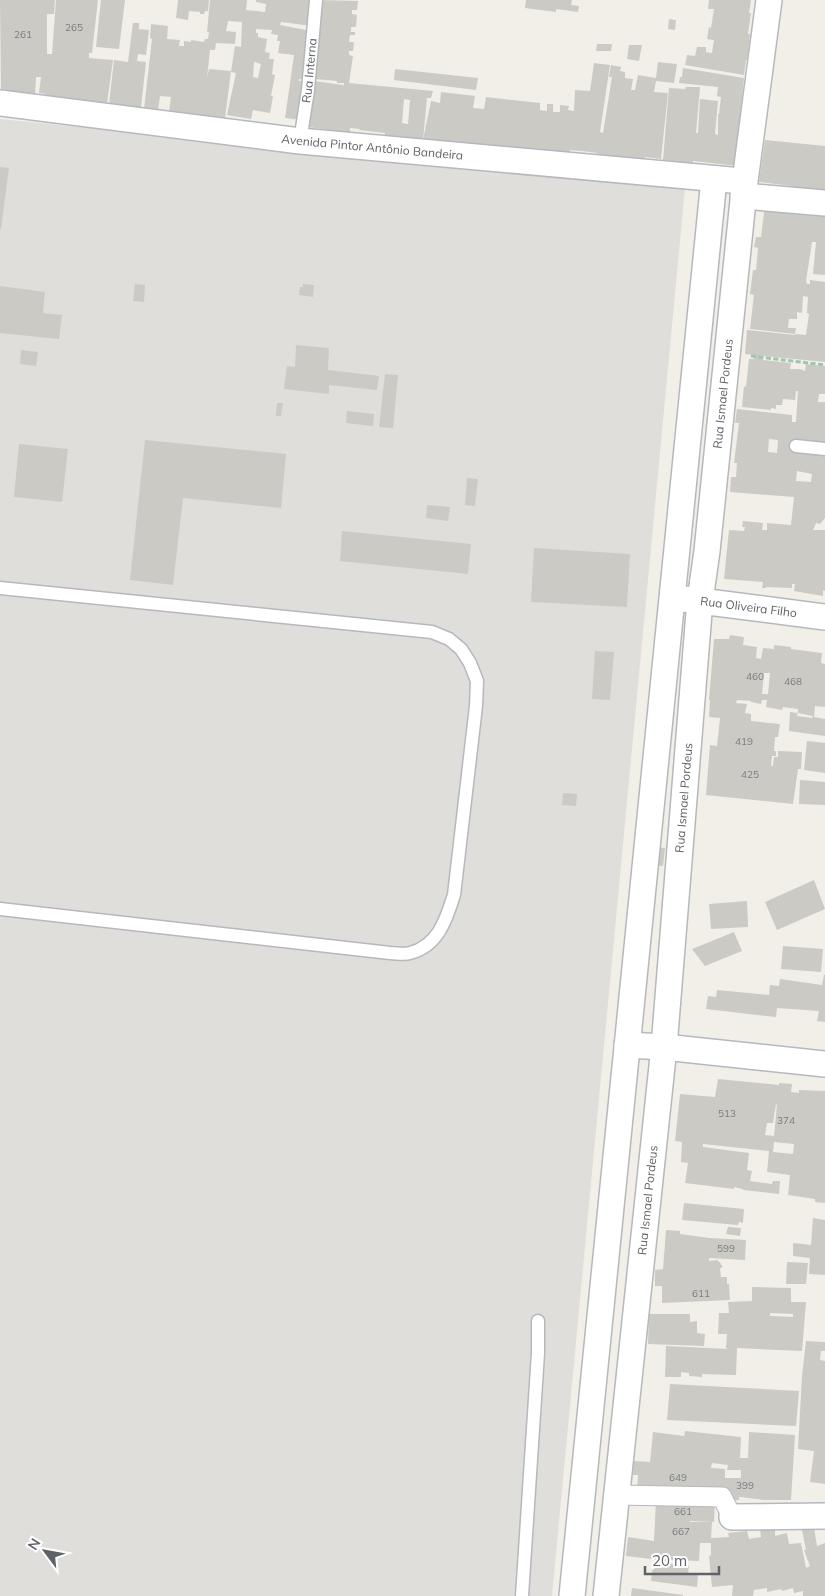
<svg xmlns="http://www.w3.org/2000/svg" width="825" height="1596" viewBox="0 0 825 1596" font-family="Mulish,sans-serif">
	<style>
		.industrial { fill: #e0deda }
		.building { fill: #cccac5; fill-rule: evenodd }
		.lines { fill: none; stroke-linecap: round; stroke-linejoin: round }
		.service-casing { stroke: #b5b8bc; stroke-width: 15 }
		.pedestrian-casing { stroke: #b5b8bc; stroke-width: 21 }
		.minor-casing { stroke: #b5b8bc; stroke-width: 28 }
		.path { stroke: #9cc7a9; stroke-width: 3; stroke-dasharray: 5 2.5; stroke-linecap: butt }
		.service { stroke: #fff; stroke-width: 12 }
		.pedestrian { stroke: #fff; stroke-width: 19 }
		.minor { stroke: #fff; stroke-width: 25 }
		.labels { text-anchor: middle; stroke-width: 5; stroke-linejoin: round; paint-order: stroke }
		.number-label { font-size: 10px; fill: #7a7d7f }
		.street-label { font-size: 12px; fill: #5f6368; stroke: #fff }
	</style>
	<rect width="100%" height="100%" fill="#f1efe8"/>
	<!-- industrial -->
	<polygon class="industrial" points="0,119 685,188 552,1596 0,1596"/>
	<!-- building -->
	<g class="building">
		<polygon points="0,0 55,0 54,14 47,14 47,54 52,54 56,0 98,0 92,53 89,53 89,58 113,60 107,103 46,97 46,94 39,93 41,77 36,77 35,95 1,89"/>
		<polygon points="101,0 125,0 119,49 96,47"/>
		<polygon points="178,0 209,0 208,11 205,11 204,14 200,14 200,12 189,11 188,20 176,18"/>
		<path d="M210,0H247L246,10L265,12L266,4L256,2V0H314L312,26L281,22L280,25L311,31L305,80L299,79V81H302L301,120L285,118L294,55L278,53L280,41H277L278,35L271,34L272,30L256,29V33H258V37L267,39L265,52L270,53L269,59H274L272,74L275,75L271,96H273L270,113L253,110L251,119L227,115L236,73L231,72L234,52L235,46L241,47L242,22L228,21L226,31L236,32L235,44L216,43L215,50H210L207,78L209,69L231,71L225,118L169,112L171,97L160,96L158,111L144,109L152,39L150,38L151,24L168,26L167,39L180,40L179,46H184V41L191,42V40L204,42L205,39H208L209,32H207ZM254,62L261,64L258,78L253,77Z"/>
		<path d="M318,0L358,1L357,10H352V14L357,15L356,27H351V32H355V35H350L349,42H354L353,51H349V55L353,56L349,83L433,91L431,98H427L423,140L385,136V133L359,130L360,129L350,128V133L308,127L314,81L343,85V87L344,83H337V81L315,79ZM404,99L410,100L408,124L402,123Z"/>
		<polygon points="526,0 572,0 571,5 579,6 578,12 556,9 556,12 525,8"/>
		<polygon points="709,0 751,0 749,13 751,13 748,34 750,34 747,60 746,60 744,75 685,65 687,55 695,56 697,47 706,47 706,52 712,53 714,40 707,39 709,27 711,28 714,9 708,9"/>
		<polygon points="669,19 676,20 675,30 668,29"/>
		<polygon points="133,23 139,23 139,29 149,30 146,55 138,54 137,61 146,62 141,107 125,107 109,104 114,60 128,62"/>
		<polygon points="597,44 612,44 611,51 596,51"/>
		<polygon points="629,45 642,45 639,61 627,59"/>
		<polygon points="658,62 677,64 674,83 656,81 654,92 668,93 661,159 645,157 645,160 615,156 614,160 597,158 597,153 582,151 570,150 569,154 543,151 543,149 532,148 531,152 423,140 431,101 440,103 441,92 475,96 473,108 484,109 486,97 540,103 540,110 547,111 547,104 553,104 553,112 560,112 560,105 569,106 568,110 574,111 575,90 590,91 594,63 610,65 600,132 603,133 612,77 609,77 611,65 621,67 620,71 625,72 625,78 633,79 631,90 635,90 638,75 656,78"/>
		<polygon points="683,68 744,78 740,116 738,166 693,161 693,165 681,164 682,162 663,160 669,88 685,89 686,87 700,87 696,133 698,133 700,99 718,101 715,134 718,135 718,114 719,114 721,97 717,96 718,87 679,83 680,77 682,77"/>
		<polygon points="395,69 478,78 476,90 394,80"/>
		<polygon points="765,140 825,146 825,191 791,189 792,186 759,182"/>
		<polygon points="0,167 9,168 1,229 0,229"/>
		<path d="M765,205L825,207V275L813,274L816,242H812L806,281L807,284H810V280L825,282V362L763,356V360L791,363L790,369H800L805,371L806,364L825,366V394H819L818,402H825V518L820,524L816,523L813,530H825V591L823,590V596L794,591L795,584H792V588L766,587V588H762L763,582L724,579L729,530L744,531L745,527H742L743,521L763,523L762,530H767V523L791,525L794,497L730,492L731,477H736L737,463H734L739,423H735L737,409L792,415V422H796L798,391H796L795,400L783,399L782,405H776V409L771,408V410L742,407L744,386L746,387L749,359H754V355L745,354L747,330L795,335V334L750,329L754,295L750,294L753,270H756L758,248L754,247L756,237H761ZM803,296L808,297L807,313L809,314L806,335L795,334L796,328H788L789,319H797V312L802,313ZM769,439L778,440L777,453L768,452ZM797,471L812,474L811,482L796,481Z"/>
		<polygon points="135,284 145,285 144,302 133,301"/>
		<polygon points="303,284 314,285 313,297 299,295 300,287 303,287"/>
		<polygon points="0,286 45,292 43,313 62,315 59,339 0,333"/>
		<polygon points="296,345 329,348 328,370 379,376 377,390 329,385 329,394 284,389 287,366 295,367"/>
		<polygon points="21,350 38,352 36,366 20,364"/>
		<polygon points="385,374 398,375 393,428 379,427"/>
		<polygon points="277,403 283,403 281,416 276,416"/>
		<polygon points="347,411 374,414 373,426 346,423"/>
		<polygon points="145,440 286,454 281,508 183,498 173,585 130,580"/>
		<polygon points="19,444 68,449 62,502 14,497"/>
		<polygon points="467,478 478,479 475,506 465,505"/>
		<polygon points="427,505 450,507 448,521 426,518"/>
		<polygon points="342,531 471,544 468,574 340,561"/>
		<polygon points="534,548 630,554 627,607 531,602"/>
		<path d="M730,635L744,637L743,645L757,647L756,658L761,659L763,648L774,649V645L791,647V649L822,653L821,663L825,664V707L815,706L814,717L825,719V736L789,731L790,712L798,713L797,716L812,718L813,716L798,713V709L783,707L782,710L766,707L767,700H762L761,704L751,702V701L737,700L736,703L747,704L745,713L751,714V721L780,724L778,737H775L774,751H776V756H772L771,766H773L774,757H778V751L802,752L801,769H798L793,804L706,795L710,745L717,746L720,718L709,717L710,700H709L714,639H729ZM764,673H770L768,694H762Z"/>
		<polygon points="595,651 614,652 610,700 592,699"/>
		<polygon points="807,741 825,743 825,773 804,770"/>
		<polygon points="800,780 825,782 825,805 799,804"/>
		<polygon points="563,793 577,794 576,806 562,805"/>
		<polygon points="654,847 665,848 663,866 649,865"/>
		<polygon points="814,880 825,909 777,930 765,902"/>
		<polygon points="747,901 748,927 711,929 709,904"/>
		<polygon points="734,932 742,951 705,966 692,949"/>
		<polygon points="783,946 823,949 821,972 781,969"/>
		<polygon points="824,975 825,975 825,1022 817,1021 819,1011 777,1008 776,1017 706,1009 708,996 716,997 717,990 769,995 770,985 779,986 780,979 822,985"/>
		<path d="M718,1079L779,1085V1083L792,1084L791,1092L799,1093V1090L825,1091V1203L815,1202V1199L788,1195L790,1175L767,1172L769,1151L703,1144V1147L749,1153L747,1170L752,1171L750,1181L772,1184L773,1181H780L779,1194L743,1190V1189L734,1187V1189L685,1183L688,1163L681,1162L682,1142L675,1141L680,1094L715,1097ZM776,1104L777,1105L774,1136L765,1135L767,1123H773ZM774,1142L794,1144L793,1154L773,1152Z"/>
		<polygon points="684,1203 744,1209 743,1223 739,1222 738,1225 682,1220"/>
		<polygon points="813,1218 825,1220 825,1275 809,1274 810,1258 793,1256 793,1243 811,1245"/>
		<polygon points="728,1227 741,1228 740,1236 726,1234"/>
		<polygon points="666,1230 680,1231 680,1234 710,1238 746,1240 745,1260 709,1258 709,1261 718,1260 718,1262 720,1262 721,1265 722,1265 722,1268 720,1268 721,1277 727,1277 727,1284 729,1284 730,1300 662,1303 662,1286 655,1286 655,1270 663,1269"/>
		<polygon points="787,1262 808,1263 806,1284 786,1284"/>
		<path d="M752,1287L791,1288V1302H806L802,1351L737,1348L736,1375L702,1374V1377L689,1376V1373L681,1372V1377H665L666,1346L728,1349L726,1348L727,1334H718L719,1313H729L728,1302L752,1301ZM770,1313L793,1314V1317L770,1316Z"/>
		<polygon points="649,1314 690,1314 690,1322 697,1321 697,1333 705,1334 704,1346 648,1344"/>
		<polygon points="806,1341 825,1342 825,1351 821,1351 820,1360 825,1361 825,1484 810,1482 814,1451 798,1449 802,1376"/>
		<polygon points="670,1384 799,1391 796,1426 667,1420"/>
		<path d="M685,1431L741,1437L740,1458H748L749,1432L795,1435L791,1500H764L741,1497H739V1500H734V1498H730L731,1491L637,1490L638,1475H633L634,1461L650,1462L653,1432L684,1436ZM712,1463L728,1465L727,1470H741V1478H725V1469L711,1468Z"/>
		<polygon points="656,1500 715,1501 714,1522 690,1521 690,1522 712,1522 711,1538 729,1537 728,1533 747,1531 749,1539 761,1537 760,1529 775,1528 775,1536 787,1533 789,1544 801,1543 806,1568 810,1566 804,1550 806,1550 802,1530 814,1528 817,1546 825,1543 825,1596 803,1596 803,1591 794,1593 793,1588 782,1591 781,1589 767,1592 767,1588 754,1590 753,1596 732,1596 733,1585 712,1587 709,1556 711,1555 711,1543 700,1543 699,1561 668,1560 668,1561 626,1556 628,1537 654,1541"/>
		<polygon points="653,1562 689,1566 688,1574 698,1575 697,1587 651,1581"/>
		<polygon points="632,1588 683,1595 683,1596 631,1596"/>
	</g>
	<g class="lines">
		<!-- service casing -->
		<g class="service-casing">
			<g id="service">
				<path id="s1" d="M300,141L308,90L316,0"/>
				<polyline points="796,446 825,449"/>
				<path d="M0,588L432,632L449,639L461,649L470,663L477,681L476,706L454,895C446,920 438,946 410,953C404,955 396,953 390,953L0,909"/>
				<polyline points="522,1596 538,1353 538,1321"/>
			</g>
		</g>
		<!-- pedestrian casing -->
		<g class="pedestrian-casing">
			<polyline id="pedestrian" points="617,1495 722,1497 732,1517"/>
		</g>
		<!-- minor casing -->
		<g class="minor-casing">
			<g id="minor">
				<path id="s2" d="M0,103L300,141L731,180"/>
				<polyline points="743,196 825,203"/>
				<path id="s3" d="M684,599L825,617"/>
				<polyline points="627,1045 664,1047 825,1064"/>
				<polyline points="732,1517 825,1516"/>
				<polyline points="572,1596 714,179"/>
				<path id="s4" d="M606,1596L664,1047L700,600L707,551L745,181L769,0"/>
			</g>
		</g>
		<!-- path -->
		<polyline class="path" points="751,356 825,365"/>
		<!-- service -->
		<use href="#service" class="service"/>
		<!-- pedestrian -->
		<use href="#pedestrian" class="pedestrian"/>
		<!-- minor -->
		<use href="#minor" class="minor"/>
	</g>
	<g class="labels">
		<!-- number labels -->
		<g class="number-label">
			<text x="74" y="31">265</text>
			<text x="23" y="38">261</text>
			<text x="755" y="680">460</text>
			<text x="793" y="685">468</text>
			<text x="744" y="745">419</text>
			<text x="750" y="778">425</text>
			<text x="727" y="1117">513</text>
			<text x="786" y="1124">374</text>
			<text x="726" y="1252">599</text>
			<text x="701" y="1297">611</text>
			<text x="678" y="1481">649</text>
			<text x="745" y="1489">399</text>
			<text x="683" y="1515">661</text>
			<text x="681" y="1535">667</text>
		</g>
		<!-- street labels -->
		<g class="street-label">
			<text dy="4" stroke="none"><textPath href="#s1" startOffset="71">Rua Interna</textPath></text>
			<text dy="4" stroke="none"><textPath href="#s2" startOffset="375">Avenida Pintor Antônio Bandeira</textPath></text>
			<text dy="4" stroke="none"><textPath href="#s4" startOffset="1208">Rua Ismael Pordeus</textPath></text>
			<text dy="4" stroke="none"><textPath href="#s3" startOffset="65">Rua Oliveira Filho</textPath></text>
			<text dy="4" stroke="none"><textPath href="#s4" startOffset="802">Rua Ismael Pordeus</textPath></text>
			<text dy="4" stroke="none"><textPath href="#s4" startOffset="398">Rua Ismael Pordeus</textPath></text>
		</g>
	</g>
	<!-- north arrow -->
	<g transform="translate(45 1551) rotate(302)" stroke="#ffffff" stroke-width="4" paint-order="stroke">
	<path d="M0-4L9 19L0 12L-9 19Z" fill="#5f6368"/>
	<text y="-8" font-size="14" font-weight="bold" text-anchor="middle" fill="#5f6368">N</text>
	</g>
	<!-- scale -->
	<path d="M645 1566v8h74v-8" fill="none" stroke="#5f6368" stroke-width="2.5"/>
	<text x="652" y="1566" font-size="15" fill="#5f6368" stroke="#ffffff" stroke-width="4" paint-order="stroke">20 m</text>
</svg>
